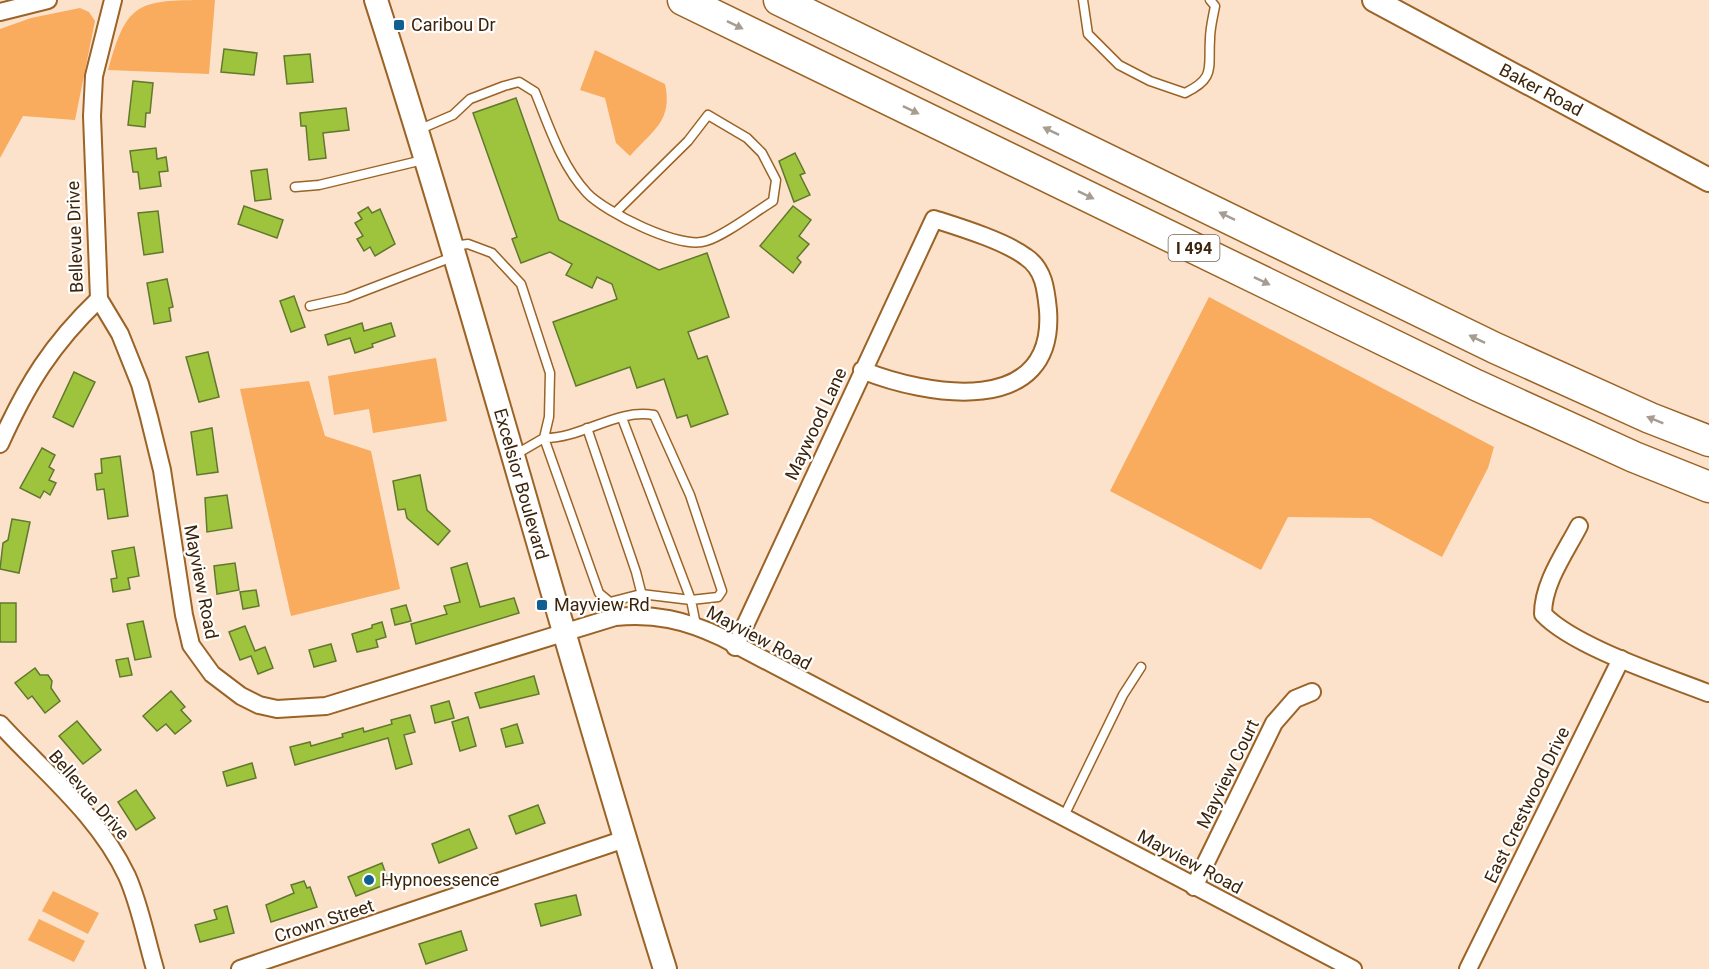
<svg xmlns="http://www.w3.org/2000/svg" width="1709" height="969" viewBox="0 0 1709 969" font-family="Roboto,sans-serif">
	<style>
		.green { fill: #f9ab5e }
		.building { fill: #9ec43e; stroke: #61782d; stroke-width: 1.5 }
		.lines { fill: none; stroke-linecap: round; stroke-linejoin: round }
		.lane-casing { stroke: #9b6326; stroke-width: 11 }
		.street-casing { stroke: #9b6326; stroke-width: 20 }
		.secondary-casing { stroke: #9b6326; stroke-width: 26 }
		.highway-casing { stroke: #9b6326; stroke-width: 33 }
		.lane { stroke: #fff; stroke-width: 8 }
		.street { stroke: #fff; stroke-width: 16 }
		.secondary { stroke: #fff; stroke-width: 22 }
		.highway { stroke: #fff; stroke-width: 30 }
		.oneway { fill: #a79c91 }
		.poi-dot { fill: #115f92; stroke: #fff; stroke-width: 2 }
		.labels { text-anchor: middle; stroke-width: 4.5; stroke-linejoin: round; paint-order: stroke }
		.shield { fill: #fff; stroke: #766654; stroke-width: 1.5 }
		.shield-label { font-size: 16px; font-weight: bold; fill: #3c240b }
		.poi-label { font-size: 18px; fill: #3c240b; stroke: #fff; text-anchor: start }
		.street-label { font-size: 18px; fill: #3c240b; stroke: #fff }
	</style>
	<rect width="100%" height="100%" fill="#fce2cb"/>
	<!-- green -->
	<g class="green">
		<path d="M215,0L209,74L108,70C127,0 138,0 215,0Z"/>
		<polygon points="80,8 89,12 95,21 75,120 23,116 0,158 0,29 31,18"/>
		<path d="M595,50L665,84C673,121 653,130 630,156L616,143L605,98L580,90Z"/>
		<polygon points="1209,297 1494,447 1488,468 1442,557 1370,518 1288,517 1261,570 1110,491"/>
		<polygon points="436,358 447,421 373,433 369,409 334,415 328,376"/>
		<polygon points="309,381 325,436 371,451 400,589 291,616 240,389"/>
		<polygon points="53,891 99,913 88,934 42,911"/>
		<polygon points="39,919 85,941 74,962 28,940"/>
	</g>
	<!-- building -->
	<g class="building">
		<polygon points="224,49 257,53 254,75 221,72"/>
		<polygon points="310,54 313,82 287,84 284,56"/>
		<polygon points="133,81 153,83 150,113 146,113 145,127 128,125"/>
		<polygon points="516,98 559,220 659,270 707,253 729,317 688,332 698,359 707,356 728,414 691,427 687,415 677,418 664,379 637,388 630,367 576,386 553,322 617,299 612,284 597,277 592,288 566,275 572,264 550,252 521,263 512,239 517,237 473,113"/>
		<polygon points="346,108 349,130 323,133 326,158 309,160 306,126 301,126 300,113"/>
		<polygon points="156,148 157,159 166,157 168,171 159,172 161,186 140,189 138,172 133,172 130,151"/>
		<polygon points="795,153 805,173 800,175 810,195 794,202 779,161"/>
		<polygon points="267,169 271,199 255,201 251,171"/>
		<polygon points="244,206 283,220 277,238 238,224"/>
		<polygon points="793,206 811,220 799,236 809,244 797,258 801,262 793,273 760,246"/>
		<polygon points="368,207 372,213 380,209 395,244 375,256 370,247 364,251 357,239 363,236 355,223 362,219 358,213"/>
		<polygon points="158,211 163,252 144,255 138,213"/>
		<polygon points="167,279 173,307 169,308 171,321 154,324 147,283"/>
		<polygon points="294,296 305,327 291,332 280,301"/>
		<polygon points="362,323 364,331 391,323 395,336 372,344 373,347 355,353 350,338 328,345 325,335"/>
		<polygon points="208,352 219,397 199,402 186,357"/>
		<polygon points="74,372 95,382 73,427 53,417"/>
		<polygon points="212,428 218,472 197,475 191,432"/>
		<polygon points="42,448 55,455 49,467 54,470 49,480 56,483 50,495 44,491 40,498 20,488"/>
		<polygon points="120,456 128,516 108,519 104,489 97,490 95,474 102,473 101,459"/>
		<polygon points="420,475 427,510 450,531 438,545 407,518 405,509 398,510 393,481"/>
		<polygon points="227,495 232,528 207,532 205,498"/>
		<polygon points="12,519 30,522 19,573 0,569 3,543 8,540"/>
		<polygon points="134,547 139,576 128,578 130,589 113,592 111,579 117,578 112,551"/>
		<polygon points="235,563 239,590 217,594 214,566"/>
		<polygon points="467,563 480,607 514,598 519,613 416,644 411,624 447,614 444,606 460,602 451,568"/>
		<polygon points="256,590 259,606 243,609 240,592"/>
		<rect x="0" y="603" width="16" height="39"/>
		<polygon points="406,605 411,621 395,625 391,609"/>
		<polygon points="143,621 151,657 135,660 127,624"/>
		<polygon points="382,622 386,637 376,640 378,647 357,652 352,634 372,628 372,625"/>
		<polygon points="245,626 255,651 265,647 273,668 258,674 251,656 240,660 229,632"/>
		<polygon points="331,644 336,661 314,667 309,650"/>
		<polygon points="128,658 132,675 120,677 116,660"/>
		<polygon points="35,668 40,675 48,675 52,681 51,688 60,701 45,713 32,696 28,699 15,683"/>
		<polygon points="534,676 539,694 480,708 475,693"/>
		<polygon points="171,691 185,707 181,710 191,721 175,734 166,724 157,731 143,716"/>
		<polygon points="449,701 454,718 435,723 431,706"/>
		<polygon points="410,715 415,732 404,735 412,764 396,769 388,738 295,765 290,747 310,742 311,746 343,737 342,734 363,728 364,732 392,724 391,720"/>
		<polygon points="468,717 476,746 460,751 452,722"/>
		<polygon points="77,721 101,750 83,764 59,736"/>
		<polygon points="517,724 523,743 506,747 501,729"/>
		<polygon points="252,763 256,778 227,786 223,772"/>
		<polygon points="136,790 155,818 136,830 118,802"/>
		<polygon points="538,805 545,823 516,834 509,816"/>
		<polygon points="469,829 477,848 439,863 432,844"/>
		<polygon points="382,863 389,883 356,896 348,877"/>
		<polygon points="304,881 307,888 310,887 317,907 271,922 266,905 294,893 291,885"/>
		<polygon points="576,895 581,915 541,926 535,904"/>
		<polygon points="227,906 234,933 200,942 195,925 217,919 214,910"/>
		<polygon points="461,931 467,950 426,964 419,944"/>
	</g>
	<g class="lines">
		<!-- lane casing -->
		<g class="lane-casing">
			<g id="lane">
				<path d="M1083,0L1088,34L1119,65L1150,81L1185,93C1216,78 1208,68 1210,39C1210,28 1213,17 1215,6L1210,0"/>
				<path d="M418,130L453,115L470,99L504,86L519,82L535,92C549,126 561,165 587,193C605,212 680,250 706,241C724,236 755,212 773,201L776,180L762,153L747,138L708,115L688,141L616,212"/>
				<polyline points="295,187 319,185 423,160"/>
				<polyline points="453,246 468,244 492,253 521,284 550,373 549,417 544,438 513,456"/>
				<polyline points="310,306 346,298 455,256"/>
				<path d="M622,418L691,600L641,594L610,602L599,593L544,438C581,439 617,408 654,415L690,495L722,591L718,597L691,600L696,625"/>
				<polyline points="587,428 636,572 647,615"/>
				<polyline points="1063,818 1123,695 1141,667"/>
			</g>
		</g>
		<!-- street casing -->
		<g class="street-casing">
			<g id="street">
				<path d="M113,0L94,76L92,116L99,299L120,334L140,384L149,417L162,470L184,615L191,645L212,674L241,696L259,705L277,709L326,706L615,617C654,613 685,620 721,637L1353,969"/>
				<polyline points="0,12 48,0"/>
				<path d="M0,444C27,384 52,344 99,299"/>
				<path d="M1579,526C1565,553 1543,583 1543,614C1574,647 1665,676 1708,693"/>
				<path d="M735,647L934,219C959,227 1005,241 1026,257C1044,269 1046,290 1048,310C1056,419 926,396 862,370"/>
				<path d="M0,724C44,772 99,816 127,876C140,905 146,939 155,969"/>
				<polyline points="1194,887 1274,723 1295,699 1312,692"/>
				<polyline points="240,969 625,839"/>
				<polyline points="1468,969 1621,659"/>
			</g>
		</g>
		<!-- secondary casing -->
		<g class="secondary-casing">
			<g id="secondary">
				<path d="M376,0C479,321 564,647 665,969"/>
				<polyline points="1374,0 1709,180"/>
			</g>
		</g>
		<!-- highway casing -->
		<g class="highway-casing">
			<g id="highway">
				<polyline points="683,0 1476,385 1634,457 1709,487"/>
				<polyline points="779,0 1495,348 1650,418 1709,441"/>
			</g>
		</g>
		<!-- lane -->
		<use href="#lane" class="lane"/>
		<!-- street -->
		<use href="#street" class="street"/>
		<!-- secondary -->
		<use href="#secondary" class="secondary"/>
		<!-- highway -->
		<use href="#highway" class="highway"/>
	</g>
	<!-- one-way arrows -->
	<defs><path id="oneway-solid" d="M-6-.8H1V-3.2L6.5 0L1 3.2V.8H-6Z" transform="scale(1.5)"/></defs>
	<g class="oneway">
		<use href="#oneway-solid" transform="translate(735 25) rotate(26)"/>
		<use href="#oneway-solid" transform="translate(911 110) rotate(26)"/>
		<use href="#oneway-solid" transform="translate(1051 131) rotate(-154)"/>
		<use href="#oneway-solid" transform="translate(1086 195) rotate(26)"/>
		<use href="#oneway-solid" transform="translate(1227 216) rotate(-154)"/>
		<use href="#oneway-solid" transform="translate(1262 281) rotate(26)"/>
		<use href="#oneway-solid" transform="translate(1477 339) rotate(-154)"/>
		<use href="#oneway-solid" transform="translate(1655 420) rotate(-158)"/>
	</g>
	<!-- markers -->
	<g class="poi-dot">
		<rect x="393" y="19" width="12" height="12" rx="3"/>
		<rect x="536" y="599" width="12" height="12" rx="3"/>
		<circle cx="369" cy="880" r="6"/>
	</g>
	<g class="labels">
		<!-- shield labels -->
		<rect class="shield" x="1168.5" y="235" width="51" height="26" rx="4.5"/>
		<g class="shield-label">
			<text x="1194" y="254">I 494</text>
		</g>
		<!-- poi labels -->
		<g class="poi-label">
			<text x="411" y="31">Caribou Dr</text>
			<text x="554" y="611">Mayview Rd</text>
			<text x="381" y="886">Hypnoessence</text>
		</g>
		<!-- street labels -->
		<g class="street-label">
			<text transform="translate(1541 90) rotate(28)" y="6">Baker Road</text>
			<text transform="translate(75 237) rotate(-92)" y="6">Bellevue Drive</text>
			<text transform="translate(816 424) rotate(-65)" y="6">Maywood Lane</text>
			<text transform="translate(521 484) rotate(74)" y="6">Excelsior Boulevard</text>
			<text transform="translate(201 582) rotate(79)" y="6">Mayview Road</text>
			<text transform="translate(759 638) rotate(28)" y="6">Mayview Road</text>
			<text transform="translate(1228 774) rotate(-64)" y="6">Mayview Court</text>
			<text transform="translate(89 795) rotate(49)" y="6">Bellevue Drive</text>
			<text transform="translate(1527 805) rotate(-64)" y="6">East Crestwood Drive</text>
			<text transform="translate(1190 862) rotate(28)" y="6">Mayview Road</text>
			<text transform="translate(324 921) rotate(-18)" y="6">Crown Street</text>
		</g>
	</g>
</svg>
